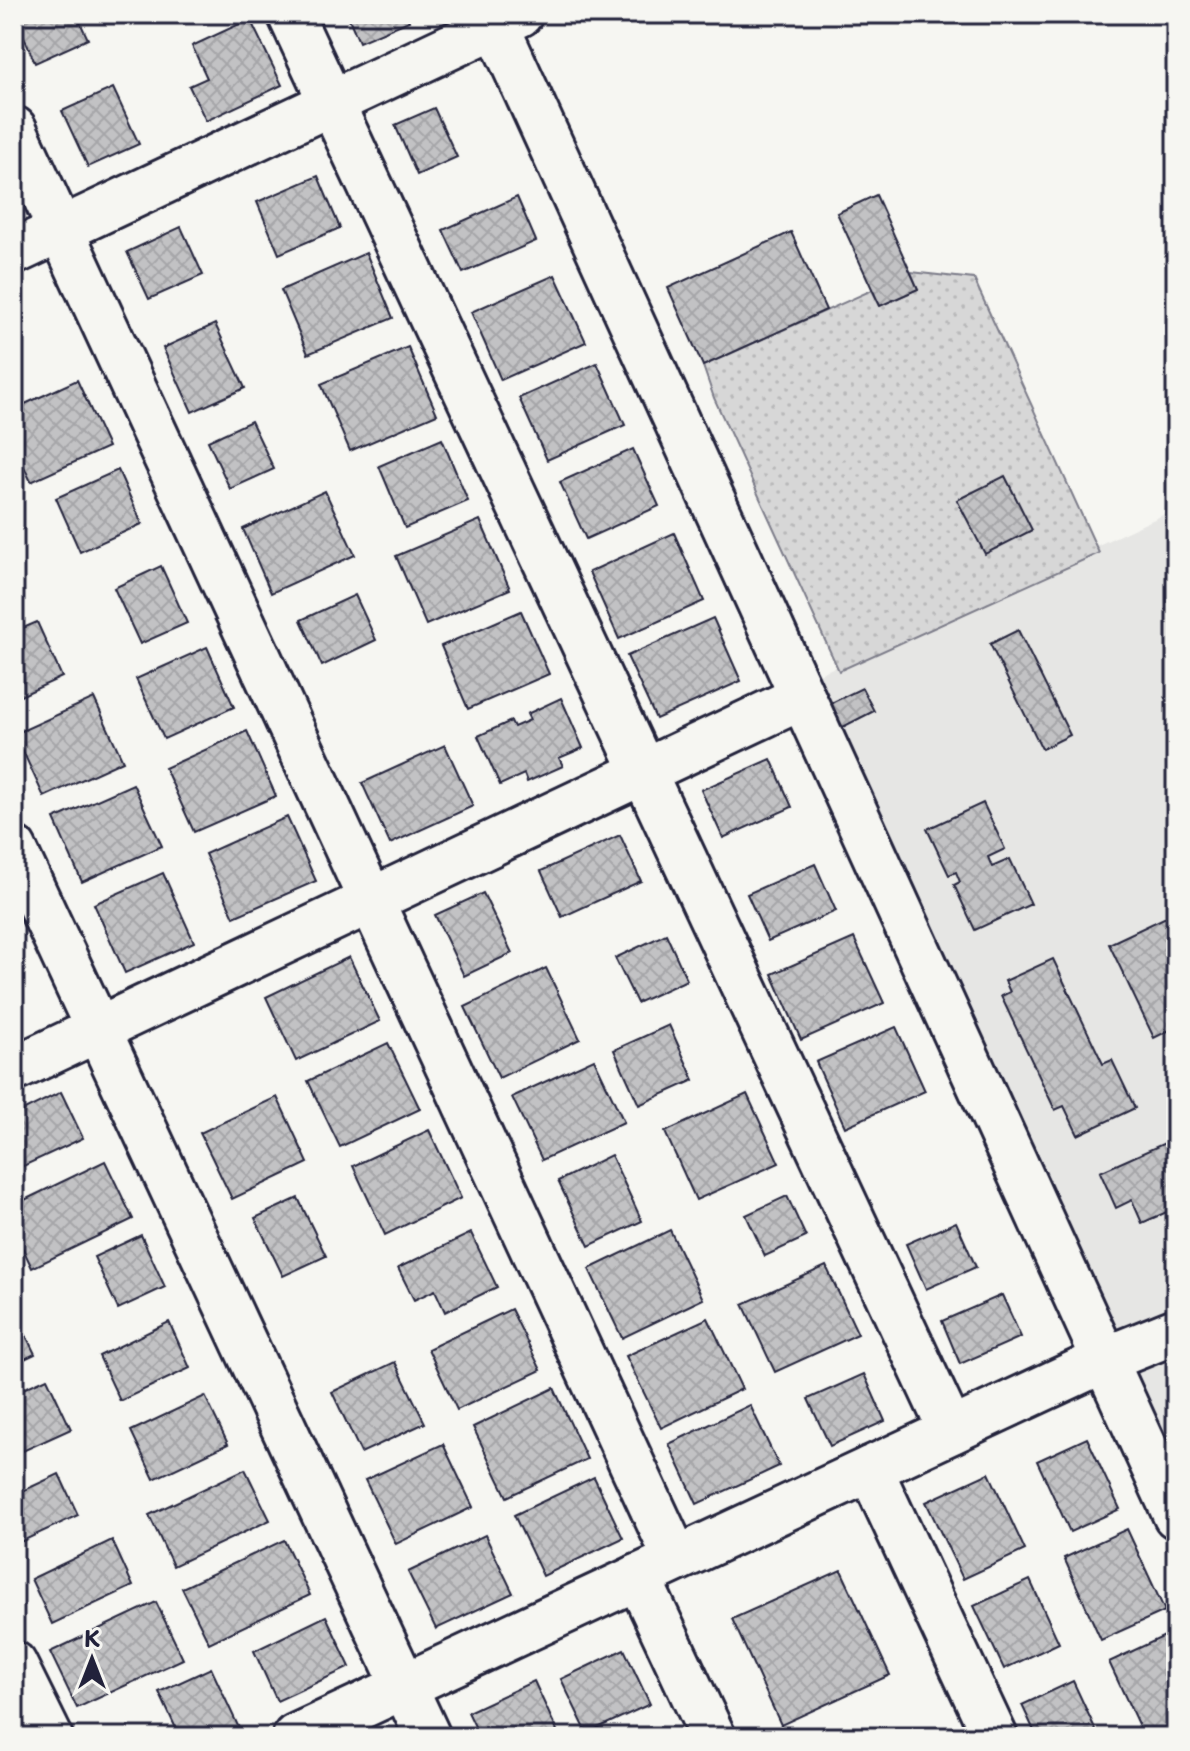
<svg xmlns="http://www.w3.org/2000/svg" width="1190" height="1751" viewBox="0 0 1190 1751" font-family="'Playpen Sans',sans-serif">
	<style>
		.built { fill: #e6e6e4 }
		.grass { fill: url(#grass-dots); stroke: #7c7c89; stroke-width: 2 }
		.building { fill: url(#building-cross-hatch); stroke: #22223b; stroke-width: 2 }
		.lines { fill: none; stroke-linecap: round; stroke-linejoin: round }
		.minor-casing { stroke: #22223b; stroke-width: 50 }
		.minor { stroke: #f6f6f2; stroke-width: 44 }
	</style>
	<defs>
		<pattern id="grass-dots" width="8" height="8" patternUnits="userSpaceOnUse" patternTransform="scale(2)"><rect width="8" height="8" fill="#d7d7d7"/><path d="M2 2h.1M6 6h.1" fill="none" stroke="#b8b8b9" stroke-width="1.8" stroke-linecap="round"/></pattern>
		<pattern id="building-cross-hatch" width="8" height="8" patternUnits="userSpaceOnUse" patternTransform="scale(2)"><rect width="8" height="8" fill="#c2c2c4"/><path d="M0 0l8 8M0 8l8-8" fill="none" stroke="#a6a6a9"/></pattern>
	</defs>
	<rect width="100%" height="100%" fill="#f6f6f2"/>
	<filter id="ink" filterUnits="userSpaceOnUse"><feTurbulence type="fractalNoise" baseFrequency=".0125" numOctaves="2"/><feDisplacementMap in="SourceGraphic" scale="16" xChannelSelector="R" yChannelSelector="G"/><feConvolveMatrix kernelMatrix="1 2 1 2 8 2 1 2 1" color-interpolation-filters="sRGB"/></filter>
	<g filter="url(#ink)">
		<!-- built -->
		<polygon class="built" points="1176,509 1176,1515 787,689"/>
		<!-- grass -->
		<polygon class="grass" points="911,272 974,279 1099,553 839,671 714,398 703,366 872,290 880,306 918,289"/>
		<!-- building -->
		<g class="building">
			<polygon points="14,14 76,14 88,39 35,63"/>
			<polygon points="347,14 406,14 409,21 359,42"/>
			<polygon points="250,19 282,85 206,121 189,86 207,78 192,46"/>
			<polygon points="113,88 139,144 88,167 62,111"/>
			<polygon points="434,108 457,157 417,175 395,125"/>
			<polygon points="318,176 340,228 279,254 257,202"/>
			<polygon points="876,195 918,289 880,306 837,213"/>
			<polygon points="517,197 536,241 463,273 443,230"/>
			<polygon points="181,227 203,275 149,299 127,252"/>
			<polygon points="791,232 826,310 703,366 668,288"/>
			<polygon points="366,253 393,318 308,354 281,290"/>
			<polygon points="555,275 586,342 501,380 471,312"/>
			<polygon points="215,324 245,388 192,412 163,348"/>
			<polygon points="408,347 437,414 350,451 321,384"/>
			<polygon points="597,363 625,425 547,460 519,398"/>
			<polygon points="77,380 108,447 31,482 14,445 14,409"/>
			<polygon points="251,421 274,469 230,489 208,441"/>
			<polygon points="442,439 468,501 405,528 379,466"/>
			<polygon points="633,449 659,506 586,539 560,482"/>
			<polygon points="118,470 142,524 80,552 56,498"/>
			<polygon points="1005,476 1032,530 985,554 957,500"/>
			<polygon points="325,491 355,555 271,593 243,529"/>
			<polygon points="480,520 510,589 426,625 396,556"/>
			<polygon points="674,533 704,601 619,639 589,572"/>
			<polygon points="161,566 187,623 140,644 114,588"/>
			<polygon points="355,595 376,640 322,666 301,620"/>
			<polygon points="521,611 549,674 468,709 441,646"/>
			<polygon points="713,618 741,681 656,719 627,656"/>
			<polygon points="37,622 62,677 14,699 14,632"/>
			<polygon points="1018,630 1070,735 1042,749 990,644"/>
			<polygon points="207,647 234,707 164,739 136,679"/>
			<polygon points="862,688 874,711 837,730 825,706"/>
			<polygon points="94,698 123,761 44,797 15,734"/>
			<polygon points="561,698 583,748 559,758 563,766 527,782 524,774 500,785 478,736 511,721 514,727 530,720 527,714"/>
			<polygon points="247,731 276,796 194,832 165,768"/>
			<polygon points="445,745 473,806 390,844 362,783"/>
			<polygon points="771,759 792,807 723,838 701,790"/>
			<polygon points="133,784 162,846 82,882 54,819"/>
			<polygon points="983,803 1005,849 988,857 992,867 1010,859 1031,904 975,930 954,885 960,882 956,872 949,875 927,829"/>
			<polygon points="287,817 316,881 234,917 205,854"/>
			<polygon points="620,835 641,881 562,917 541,871"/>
			<polygon points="815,864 836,911 768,941 747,894"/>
			<polygon points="163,873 194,942 125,973 94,904"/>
			<polygon points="483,893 512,953 464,976 435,915"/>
			<polygon points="1166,917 1176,938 1176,1027 1154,1038 1109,944"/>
			<polygon points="666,934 687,980 637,1003 615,958"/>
			<polygon points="854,938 884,1003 801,1040 772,974"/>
			<polygon points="349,957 380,1021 296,1061 266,997"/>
			<polygon points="1053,959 1103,1064 1112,1060 1135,1108 1078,1135 1064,1106 1055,1110 1001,996 1010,992 1005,981"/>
			<polygon points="546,968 580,1039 499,1078 465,1007"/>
			<polygon points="14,987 23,1009 14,1013"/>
			<polygon points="669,1025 694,1080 639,1105 614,1050"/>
			<polygon points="896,1027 925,1091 845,1127 816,1062"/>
			<polygon points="388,1043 420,1109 340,1147 308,1081"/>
			<polygon points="594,1059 624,1122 542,1160 512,1097"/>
			<polygon points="61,1092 83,1138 17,1169 14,1162 14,1115"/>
			<polygon points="747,1094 779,1163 696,1200 665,1132"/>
			<polygon points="277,1097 308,1163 232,1199 200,1133"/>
			<polygon points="429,1130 461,1198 385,1235 353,1166"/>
			<polygon points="1176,1138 1176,1208 1142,1223 1132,1200 1116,1208 1100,1172"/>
			<polygon points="611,1155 642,1221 589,1246 558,1181"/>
			<polygon points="105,1161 133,1219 32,1268 14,1230 14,1205"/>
			<polygon points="787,1196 806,1237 765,1256 746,1215"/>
			<polygon points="298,1198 326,1256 283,1276 255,1218"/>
			<polygon points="956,1222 976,1267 926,1289 906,1244"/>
			<polygon points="670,1230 703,1299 622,1338 589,1269"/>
			<polygon points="471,1233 497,1287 445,1312 435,1290 414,1300 398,1268"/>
			<polygon points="141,1235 165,1287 118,1309 94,1257"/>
			<polygon points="826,1266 858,1334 775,1372 743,1304"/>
			<polygon points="1002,1295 1021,1337 960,1364 942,1321"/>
			<polygon points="511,1309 541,1370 457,1410 428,1349"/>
			<polygon points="14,1311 35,1354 14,1364"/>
			<polygon points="708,1318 742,1389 661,1428 626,1356"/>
			<polygon points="169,1322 190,1368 120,1401 99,1356"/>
			<polygon points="395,1362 425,1423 361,1453 332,1392"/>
			<polygon points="864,1374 885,1421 830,1446 808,1399"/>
			<polygon points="47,1378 71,1429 14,1455 14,1393"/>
			<polygon points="554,1388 587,1459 507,1497 473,1427"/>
			<polygon points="205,1396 228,1444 154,1479 131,1431"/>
			<polygon points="750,1405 779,1466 697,1504 669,1444"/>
			<polygon points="1087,1438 1120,1509 1070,1532 1037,1461"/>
			<polygon points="443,1444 473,1507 396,1544 365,1480"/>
			<polygon points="245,1469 270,1520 173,1566 149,1515"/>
			<polygon points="989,1473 1025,1550 963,1579 926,1502"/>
			<polygon points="59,1474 78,1515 14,1545 14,1495"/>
			<polygon points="594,1477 623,1538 543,1576 514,1515"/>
			<polygon points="1127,1529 1165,1611 1101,1640 1064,1558"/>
			<polygon points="485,1535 513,1593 436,1629 408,1572"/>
			<polygon points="112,1540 133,1586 52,1624 31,1579"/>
			<polygon points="284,1540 310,1595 209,1643 182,1588"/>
			<polygon points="841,1570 890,1675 781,1725 732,1619"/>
			<polygon points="1030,1580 1059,1643 1004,1669 974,1606"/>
			<polygon points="156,1602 183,1659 77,1708 50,1652"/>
			<polygon points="326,1616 350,1667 277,1701 254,1651"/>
			<polygon points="1171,1633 1176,1643 1176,1730 1161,1737 1144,1737 1109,1662"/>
			<polygon points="624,1649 650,1704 587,1733 561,1679"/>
			<polygon points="211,1668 239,1728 221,1737 180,1737 159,1692"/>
			<polygon points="534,1681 560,1737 480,1737 468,1712"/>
			<polygon points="1073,1681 1099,1737 1037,1737 1022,1705"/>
		</g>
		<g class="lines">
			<!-- minor casing -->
			<g class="minor-casing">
				<g id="minor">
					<polyline points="290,14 951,1431"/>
					<polyline points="491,14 1176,1516"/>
					<polyline points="14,129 676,1559"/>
					<polyline points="14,252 520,14"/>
					<polyline points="14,849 428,1737"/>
					<polyline points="14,1069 802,697"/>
					<polyline points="870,1469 995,1737"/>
					<polyline points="638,1577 713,1737"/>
					<polyline points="14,1664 50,1737"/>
					<polyline points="295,1737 1104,1360 1176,1331"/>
				</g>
			</g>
			<!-- minor -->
			<use href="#minor" class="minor"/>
		</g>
	</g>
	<!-- margin -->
	<rect width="1190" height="1751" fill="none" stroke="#f6f6f2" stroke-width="48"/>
	<rect x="24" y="24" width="1142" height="1703" fill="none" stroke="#22223b" stroke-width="3" filter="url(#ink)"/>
	<!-- north arrow -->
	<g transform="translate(92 1659)" stroke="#f6f6f2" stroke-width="6" paint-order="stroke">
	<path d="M0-6L14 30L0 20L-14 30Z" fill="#22223b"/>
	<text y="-12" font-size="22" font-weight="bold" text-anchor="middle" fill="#22223b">K</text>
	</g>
</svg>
